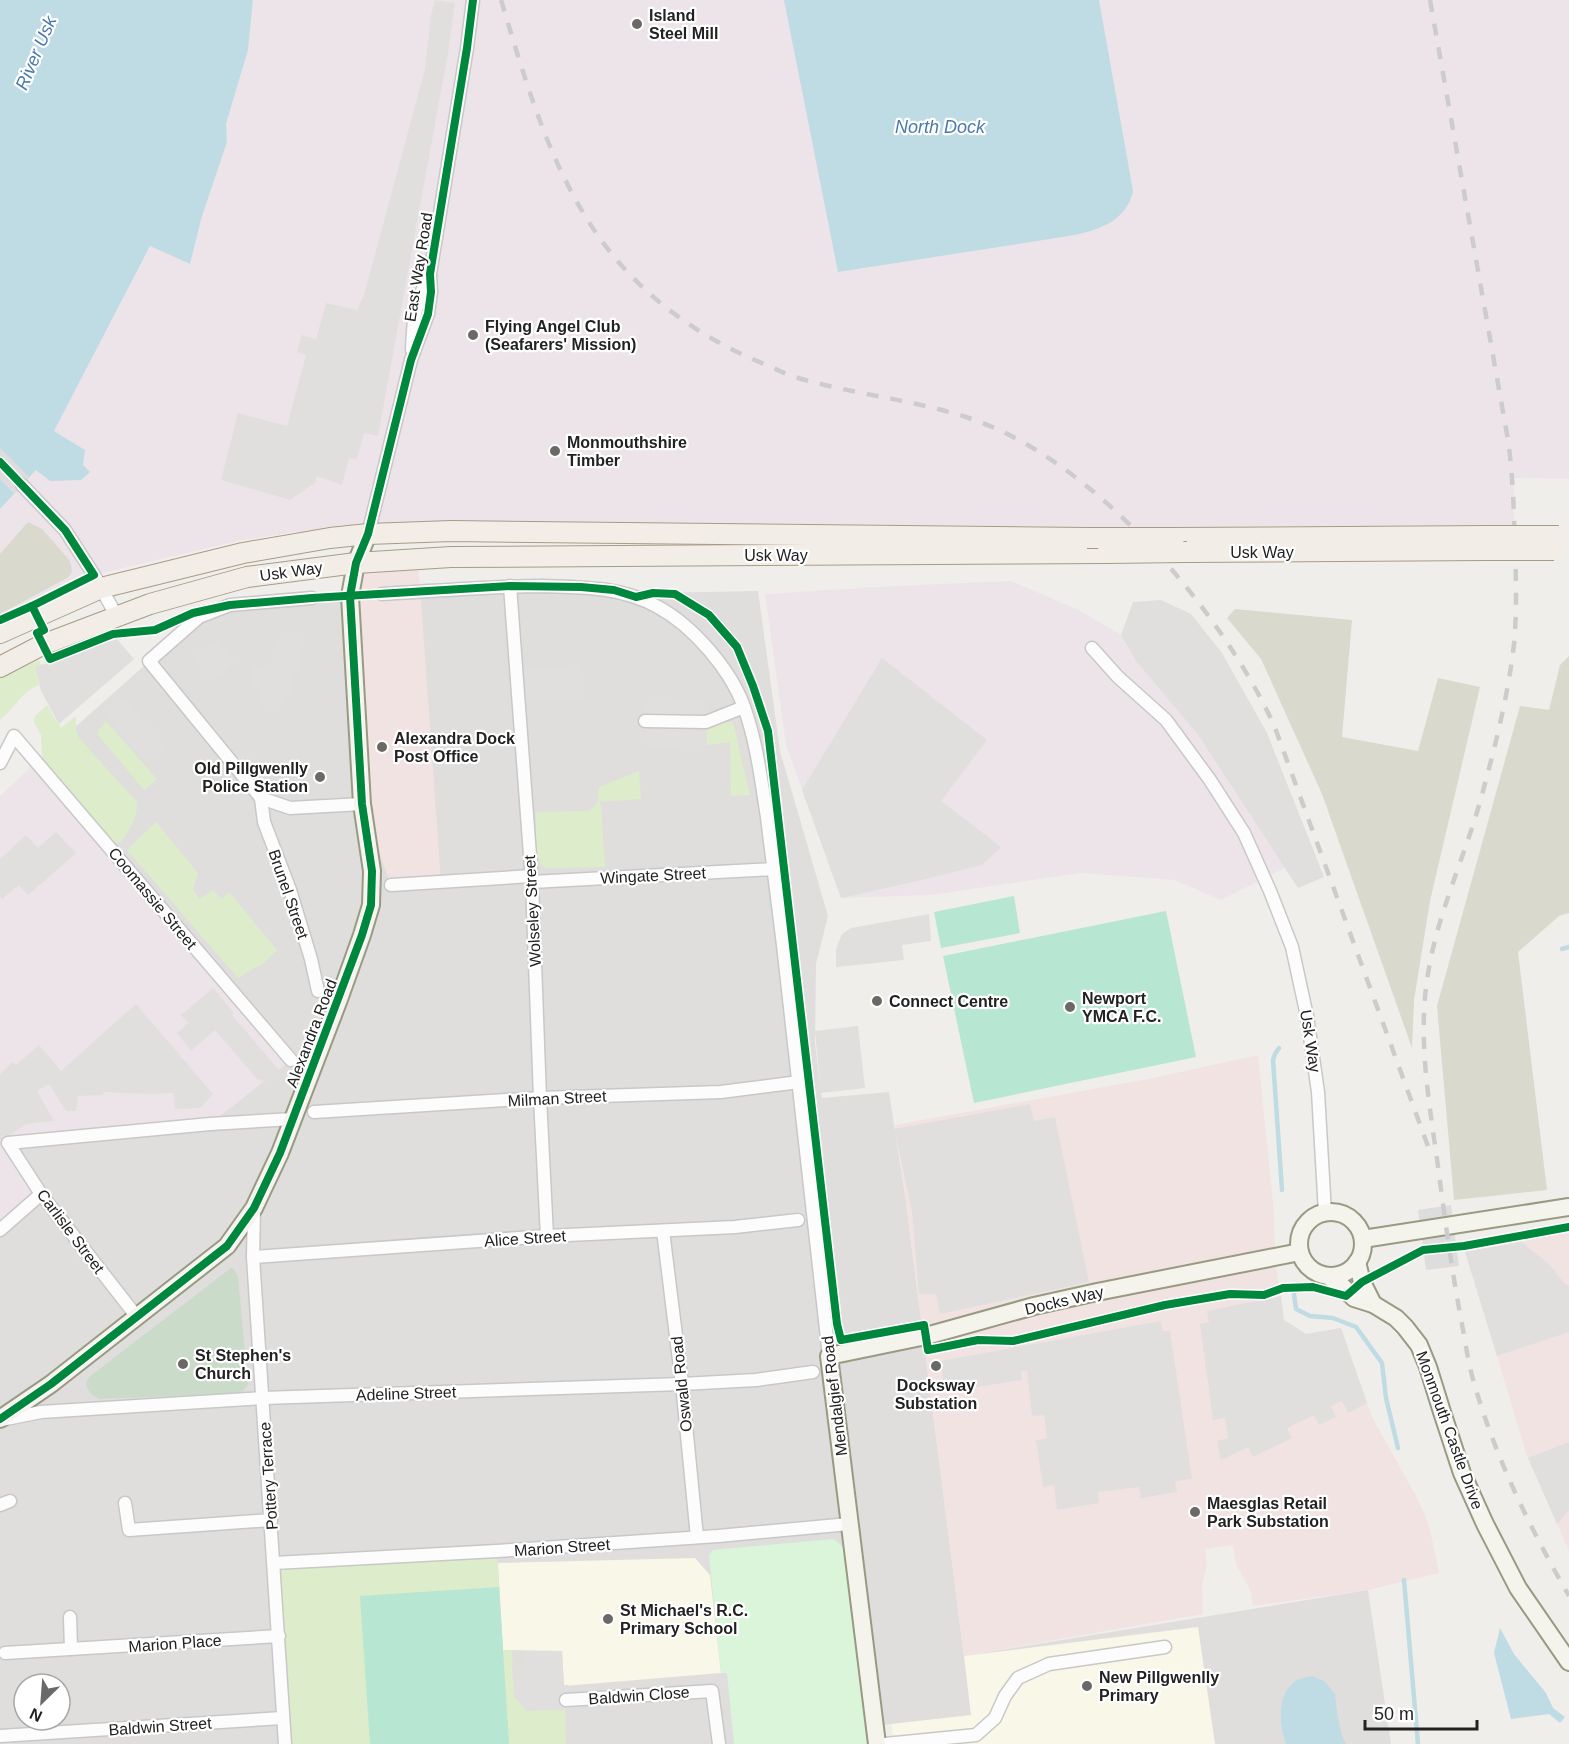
<svg xmlns="http://www.w3.org/2000/svg" width="1569" height="1744" viewBox="0 0 1569 1744" font-family="Arial,sans-serif">
	<style>
		.residential { fill: #dfdedc; fill-rule: evenodd }
		.commercial { fill: #f1e3e1 }
		.industrial { fill: #ede4e9 }
		.education { fill: #f8f7e8 }
		.construction { fill: #d9d9cd }
		.grass { fill: #ddeccb }
		.cemetery { fill: #cadbca }
		.park { fill: #daf5da }
		.pitch { fill: #b7e6d2 }
		.parking { fill: #e0dfde }
		.water { fill: #bfdbe3 }
		.pier { fill: #dedddd }
		.lines { fill: none; stroke-linecap: round; stroke-linejoin: round }
		.stream { stroke: #bfdbe3; stroke-width: 4.5 }
		.street-casing { stroke: #c9c8c7; stroke-width: 15 }
		.secondary-casing { stroke: #999a82; stroke-width: 20 }
		.primary-casing { stroke: #a79c86; stroke-width: 22 }
		.street { stroke: #fdfcfc; stroke-width: 12 }
		.secondary { stroke: #f4f4ed; stroke-width: 16 }
		.primary { stroke: #f3ede7; stroke-width: 20 }
		.rail { stroke: #ccc; stroke-width: 4.5; stroke-dasharray: 12 12; stroke-linecap: butt }
		.primary-bridge-casing { stroke: #a79c86; stroke-width: 22; stroke-linecap: butt }
		.primary-bridge { stroke: #f3ede7; stroke-width: 20 }
		.cycleway-casing { stroke: #fff; stroke-width: 11 }
		.cycleway { stroke: #00873e; stroke-width: 8 }
		.poi-dot { fill: #6a6968; stroke: #fff; stroke-width: 2 }
		.labels { text-anchor: middle; stroke-width: 4.5; stroke-linejoin: round; paint-order: stroke }
		.poi-label { font-size: 16px; font-weight: bold; fill: #222; stroke: #fff; text-anchor: start }
		.street-label { font-size: 16px; fill: #222; stroke: #fff }
		.water-label { font-size: 18px; font-style: italic; fill: #4a7aab; stroke: #fff }
	</style>
	<rect width="100%" height="100%" fill="#f0eeeb"/>
	<!-- residential -->
	<path class="residential" d="M510,586L636,597L653,593L758,591L780,751L828,916L816,964L815,1044L822,1098L889,1092L906,1202L964,1656L1368,1590L1391,1744H894L891,1724L874,1726L876,1744H0V1230L37,761L199,617L230,605L312,598ZM24,1684H60V1720H24Z"/>
	<!-- commercial -->
	<g class="commercial">
		<polygon points="418,559 441,882 391,885 362,804 356,563"/>
		<polygon points="1258,1055 1274,1213 1275,1258 1284,1320 1306,1334 1341,1328 1372,1417 1416,1496 1425,1515 1431,1534 1439,1573 1368,1590 1253,1606 1251,1592 1236,1564 1233,1545 1205,1549 1207,1565 1202,1585 1203,1614 964,1656 906,1202 895,1125 1153,1078"/>
		<polygon points="1569,1227 1569,1551 1526,1453 1464,1246"/>
	</g>
	<!-- industrial -->
	<g class="industrial">
		<polygon points="253,0 1569,0 1569,479 1514,478 1514,536 451,531 296,532 238,541 94,575 0,618 0,509 36,470 83,465 85,450 54,431 150,246 190,264 202,216 227,142 226,124 248,50"/>
		<polygon points="1011,581 1079,610 1121,635 1136,661 1198,735 1285,868 1221,900 1174,880 1080,873 931,895 841,898 786,745 765,594 892,586"/>
		<polygon points="37,761 291,1060 210,1124 9,1143 41,1194 0,1230 0,796"/>
	</g>
	<!-- education -->
	<g class="education">
		<polygon points="695,1558 710,1575 721,1673 564,1686 562,1651 503,1650 498,1563"/>
		<polygon points="1198,1627 1215,1744 894,1744 891,1724 971,1715 964,1656"/>
	</g>
	<!-- construction -->
	<g class="construction">
		<polygon points="28,522 42,529 58,547 70,561 72,571 69,577 0,614 0,554"/>
		<polygon points="1235,609 1352,620 1342,737 1418,751 1438,678 1480,687 1430,901 1414,1000 1412,1048 1322,794 1261,659 1227,618"/>
		<polygon points="1569,656 1569,913 1559,916 1518,952 1547,1190 1454,1200 1437,1006 1520,706 1549,710 1560,665"/>
	</g>
	<!-- grass -->
	<g class="grass">
		<path d="M39,660L41,665L35,667L39,685C22,691 14,709 0,720V677Z"/>
		<path d="M47,705L61,728L76,716V730L79,738L137,802C138,818 130,829 121,842L114,843L59,782L44,761L42,754L41,735L34,722L35,716Z"/>
		<polygon points="106,721 157,779 144,790 98,735 98,731"/>
		<polygon points="706,722 733,722 750,795 731,796 730,742 707,745"/>
		<path d="M639,771L641,799L599,802L601,805L605,867L545,868C531,856 537,830 536,812L589,811L598,802L599,787Z"/>
		<polygon points="156,822 198,873 193,890 200,899 213,890 222,899 229,892 277,950 264,963 238,978 127,850"/>
		<polygon points="497,1551 503,1650 512,1650 514,1696 527,1711 565,1709 566,1744 285,1744 274,1563"/>
	</g>
	<!-- cemetery -->
	<path class="cemetery" d="M231,1268L234,1269L238,1277L248,1385L241,1393L100,1399C92,1396 88,1392 86,1383L89,1377Z"/>
	<!-- park -->
	<polygon class="park" points="834,1539 844,1548 867,1744 734,1744 727,1673 721,1673 709,1555 713,1550"/>
	<!-- pitch -->
	<g class="pitch">
		<polygon points="1014,896 1020,933 941,948 934,912"/>
		<polygon points="1166,911 1196,1057 974,1103 943,956"/>
		<polygon points="499,1587 509,1744 370,1744 360,1596"/>
	</g>
	<!-- parking -->
	<g class="parking">
		<polygon points="435,0 455,3 448,53 378,436 364,433 357,459 349,458 342,485 317,476 315,483 290,500 221,480 238,413 287,426 306,355 297,352 302,335 316,339 326,303 357,310 364,295 425,69 431,15"/>
		<polygon points="1161,600 1191,614 1222,653 1267,733 1324,877 1298,888 1198,735 1136,661 1121,635 1133,602"/>
		<polygon points="218,638 235,663 213,682 192,658"/>
		<polygon points="304,638 303,652 300,655 301,670 291,671 294,696 283,696 283,704 264,706 252,680 254,678 251,668 280,661 278,639"/>
		<polygon points="117,639 134,659 59,724 41,691 35,667"/>
		<polygon points="882,658 987,740 941,801 1001,847 982,865 918,881 841,898 802,790"/>
		<polygon points="582,665 584,699 523,701 521,668"/>
		<polygon points="123,697 165,747 146,763 104,713"/>
		<polygon points="705,701 707,745 647,747 645,703"/>
		<polygon points="56,832 76,853 28,895 19,885 2,899 0,896 0,859 26,835 38,848"/>
		<polygon points="929,914 931,941 902,945 904,960 836,967 836,949 842,934 851,928"/>
		<polygon points="213,988 234,1013 232,1015 279,1070 264,1081 257,1079 215,1030 191,1051 177,1033 188,1023 181,1015"/>
		<polygon points="136,1004 213,1094 200,1108 175,1109 174,1093 148,1094 104,1092 103,1095 78,1096 76,1111 66,1111 49,1084 37,1091 54,1121 26,1124 0,1142 0,1074 13,1062 16,1065 39,1045 61,1071"/>
		<polygon points="858,1026 865,1088 821,1093 815,1031"/>
		<polygon points="1030,1104 1034,1121 1055,1117 1089,1282 940,1314 936,1294 919,1294 912,1211 894,1129"/>
		<polygon points="1522,1242 1550,1265 1564,1283 1569,1286 1569,1332 1497,1356 1465,1252"/>
		<polygon points="1281,1296 1284,1320 1306,1334 1341,1328 1367,1403 1348,1413 1342,1401 1331,1406 1336,1417 1319,1425 1314,1415 1287,1428 1292,1438 1253,1457 1248,1447 1221,1460 1217,1441 1228,1438 1225,1418 1213,1420 1200,1324 1209,1322 1207,1311"/>
		<polygon points="1161,1321 1162,1331 1170,1331 1192,1479 1175,1481 1177,1492 1141,1498 1139,1487 1098,1492 1099,1503 1057,1510 1054,1485 1043,1487 1036,1440 1047,1438 1044,1415 1032,1416 1027,1371 1021,1371 1022,1380 945,1392 940,1361"/>
		<polygon points="1569,1442 1569,1510 1557,1524 1528,1458"/>
		<polygon points="523,1651 562,1651 564,1685 568,1685 570,1709 527,1711 514,1696 512,1665 524,1664"/>
	</g>
	<!-- water -->
	<g class="water">
		<polygon points="0,0 253,0 248,50 226,124 227,142 202,216 190,264 150,246 54,431 85,450 83,465 90,472 81,480 50,481 36,470 0,509"/>
		<path d="M784,0H1099L1133,191C1127,220 1101,229 1075,235L838,272Z"/>
		<polygon points="1500,1628 1514,1654 1546,1693 1553,1708 1565,1717 1560,1723 1549,1714 1511,1719 1494,1653"/>
		<path d="M1312,1676L1324,1681L1335,1694L1337,1713L1342,1736L1346,1744H1286C1279,1723 1276,1694 1297,1680C1301,1678 1307,1677 1312,1676Z"/>
	</g>
	<!-- pier -->
	<g class="pier">
		<polygon points="0,448 29,477 14,494 0,479"/>
		<polygon points="1451,1205 1459,1266 1426,1270 1418,1210"/>
	</g>
	<g class="lines">
		<!-- stream -->
		<g class="stream">
			<polyline points="1562,949 1569,947"/>
			<polyline points="1279,1048 1275,1054 1273,1060 1282,1190"/>
			<polyline points="1294,1294 1296,1309 1310,1316 1333,1318 1356,1327 1382,1363 1386,1398 1398,1448"/>
			<polyline points="1404,1580 1418,1744"/>
		</g>
		<!-- street casing -->
		<g class="street-casing">
			<g id="street">
				<path d="M412,350C413,320 415,301 430,275"/>
				<polyline points="22,485 65,530 94,575 117,617"/>
				<polyline points="368,534 411,360 428,314 431,292 430,274 467,48 473,0"/>
				<polyline points="510,586 532,882 540,1098 547,1236"/>
				<path d="M382,594C436,591 490,586 543,586C583,587 623,587 658,607C693,626 731,670 744,707C757,743 761,780 767,817C772,860 778,903 783,945C799,1082 814,1219 829,1356"/>
				<polyline points="1092,648 1118,677 1166,720 1210,780 1244,833 1270,891 1292,947 1307,1016 1318,1092 1325,1213"/>
				<polyline points="645,721 706,722 744,707"/>
				<polyline points="0,763 14,736 291,1060"/>
				<polyline points="261,798 149,661 199,617 230,605 312,598"/>
				<polyline points="532,882 774,869"/>
				<polyline points="391,885 532,876"/>
				<polyline points="318,991 311,959 290,890 264,822 261,798 290,808 362,804"/>
				<polyline points="314,1112 540,1098 721,1092 799,1082"/>
				<polyline points="254,1208 253,1257 285,1744"/>
				<polyline points="0,1230 41,1194"/>
				<polyline points="663,1231 682,1384 697,1537"/>
				<polyline points="253,1257 547,1236 735,1227 798,1220"/>
				<polyline points="137,1317 41,1194 8,1143 210,1124 293,1119"/>
				<polyline points="1,1420 41,1412 263,1398 682,1384 756,1380 813,1372"/>
				<polyline points="125,1503 129,1530 271,1520"/>
				<polyline points="0,1505 10,1501"/>
				<polyline points="274,1563 497,1551 718,1536 849,1524"/>
				<polyline points="70,1617 71,1649"/>
				<polyline points="5,1653 279,1636"/>
				<polyline points="566,1700 712,1691 719,1744"/>
				<polyline points="0,1736 283,1718"/>
				<polyline points="885,1744 976,1735 995,1718 1005,1696 1018,1678 1049,1664 1165,1647"/>
			</g>
		</g>
		<!-- secondary casing -->
		<g class="secondary-casing">
			<g id="secondary">
				<circle cx="1331" cy="1244" r="32"/>
				<polyline points="1363,1239 1569,1207"/>
				<polyline points="1357,1262 1362,1282 1373,1304"/>
				<polyline points="1328,1276 1340,1284 1354,1298 1373,1304 1396,1318 1405,1327 1419,1345 1428,1367 1442,1412 1462,1473 1485,1524 1518,1588 1569,1662"/>
				<polyline points="0,1419 51,1384 227,1246 254,1208 280,1153 338,1002 362,935 371,905 372,871 362,804 350,596 356,563 368,534"/>
				<polyline points="877,1744 829,1356 926,1336 1034,1306 1097,1292 1300,1252"/>
			</g>
		</g>
		<!-- primary casing -->
		<g class="primary-casing">
			<g id="primary">
				<polyline points="1174,538 1491,536"/>
				<polyline points="1187,552 1484,550"/>
				<polyline points="0,633 101,588 243,553 330,538 368,534 451,531 1087,538"/>
				<polyline points="0,667 42,645 150,604 247,577 356,563 451,557 1107,553"/>
			</g>
		</g>
		<!-- street -->
		<use href="#street" class="street"/>
		<!-- secondary -->
		<use href="#secondary" class="secondary"/>
		<!-- primary -->
		<use href="#primary" class="primary"/>
		<!-- rail -->
		<g class="rail">
			<path d="M501,0C529,92 556,191 621,265C662,311 713,344 769,366C778,370 786,374 795,377C851,394 910,399 966,417C1093,458 1219,607 1274,725L1429,1149"/>
			<path d="M1430,0L1508,440C1513,476 1514,512 1515,548C1516,580 1517,612 1514,644C1508,697 1494,751 1480,802C1464,858 1439,911 1429,968C1417,1031 1428,1096 1437,1159C1444,1212 1451,1266 1461,1319C1465,1340 1468,1362 1474,1383C1496,1459 1530,1528 1569,1596"/>
		</g>
		<!-- primary-bridge casing -->
		<g class="primary-bridge-casing">
			<g id="primary-bridge">
				<polyline points="1491,536 1559,536"/>
				<polyline points="1087,538 1174,538"/>
				<polyline points="1484,550 1554,550"/>
				<polyline points="1107,553 1187,552"/>
			</g>
		</g>
		<!-- primary-bridge -->
		<use href="#primary-bridge" class="primary-bridge"/>
		<!-- cycleway casing -->
		<g class="cycleway-casing">
			<g id="cycleway">
				<polyline points="0,462 65,530 94,575 32,606 0,620"/>
				<polyline points="32,606 44,630 37,633 50,659 113,634 155,630 193,613 230,605 312,598 510,586 581,587 614,590 636,597 653,593 675,594 709,615 737,647 753,686 768,731 837,1324 841,1340 924,1325 928,1350 978,1340 1013,1341 1165,1305 1230,1294 1264,1295 1283,1288 1313,1287 1346,1296 1362,1282 1423,1250 1464,1246 1569,1227"/>
				<polyline points="0,1419 51,1384 227,1246 254,1208 280,1153 362,935 371,905 372,871 362,804 350,596 356,563 368,534 411,360 428,314 431,292 430,274 467,48 473,0"/>
			</g>
		</g>
		<!-- cycleway -->
		<use href="#cycleway" class="cycleway"/>
	</g>
	<!-- markers -->
	<g class="poi-dot">
		<circle cx="637" cy="24" r="6"/>
		<circle cx="473" cy="335" r="6"/>
		<circle cx="555" cy="451" r="6"/>
		<circle cx="382" cy="747" r="6"/>
		<circle cx="320" cy="777" r="6"/>
		<circle cx="877" cy="1001" r="6"/>
		<circle cx="1070" cy="1007" r="6"/>
		<circle cx="183" cy="1364" r="6"/>
		<circle cx="936" cy="1366" r="6"/>
		<circle cx="1195" cy="1512" r="6"/>
		<circle cx="608" cy="1619" r="6"/>
		<circle cx="1087" cy="1686" r="6"/>
	</g>
	<g class="labels">
		<!-- poi labels -->
		<g class="poi-label">
			<text x="649" y="21">Island<tspan x="649" dy="18">Steel Mill</tspan></text>
			<text x="485" y="332">Flying Angel Club<tspan x="485" dy="18">(Seafarers' Mission)</tspan></text>
			<text x="567" y="448">Monmouthshire<tspan x="567" dy="18">Timber</tspan></text>
			<text x="394" y="744">Alexandra Dock<tspan x="394" dy="18">Post Office</tspan></text>
			<text x="308" y="774" text-anchor="end">Old Pillgwenlly<tspan x="308" dy="18">Police Station</tspan></text>
			<text x="1082" y="1004">Newport<tspan x="1082" dy="18">YMCA F.C.</tspan></text>
			<text x="889" y="1007">Connect Centre</text>
			<text x="195" y="1361">St Stephen's<tspan x="195" dy="18">Church</tspan></text>
			<text x="936" y="1391" text-anchor="middle">Docksway<tspan x="936" dy="18">Substation</tspan></text>
			<text x="1207" y="1509">Maesglas Retail<tspan x="1207" dy="18">Park Substation</tspan></text>
			<text x="620" y="1616">St Michael's R.C.<tspan x="620" dy="18">Primary School</tspan></text>
			<text x="1099" y="1683">New Pillgwenlly<tspan x="1099" dy="18">Primary</tspan></text>
		</g>
		<!-- street labels -->
		<g class="street-label">
			<text transform="translate(418 267) rotate(-81)" y="6">East Way Road</text>
			<text x="1262" y="558">Usk Way</text>
			<text x="776" y="561">Usk Way</text>
			<text transform="translate(291 571) rotate(-8)" y="6">Usk Way</text>
			<text transform="translate(653 875) rotate(-3)" y="6">Wingate Street</text>
			<text transform="translate(289 894) rotate(71)" y="6">Brunel Street</text>
			<text transform="translate(153 898) rotate(50)" y="6">Coomassie Street</text>
			<text transform="translate(532 911) rotate(-93)" y="6">Wolseley Street</text>
			<text transform="translate(311 1033) rotate(-69)" y="6">Alexandra Road</text>
			<text transform="translate(1311 1041) rotate(81)" y="6">Usk Way</text>
			<text transform="translate(557 1098) rotate(-3)" y="6">Milman Street</text>
			<text transform="translate(71 1231) rotate(53)" y="6">Carlisle Street</text>
			<text transform="translate(525 1238) rotate(-4)" y="6">Alice Street</text>
			<text transform="translate(1064 1300) rotate(-13)" y="6">Docks Way</text>
			<text transform="translate(681 1384) rotate(-96)" y="6">Oswald Road</text>
			<text transform="translate(406 1393) rotate(-2)" y="6">Adeline Street</text>
			<text transform="translate(834 1396) rotate(-97)" y="6">Mendalgief Road</text>
			<text transform="translate(1450 1430) rotate(70)" y="6">Monmouth Castle Drive</text>
			<text transform="translate(268 1476) rotate(-94)" y="6">Pottery Terrace</text>
			<text transform="translate(562 1547) rotate(-4)" y="6">Marion Street</text>
			<text transform="translate(175 1643) rotate(-4)" y="6">Marion Place</text>
			<text transform="translate(639 1695) rotate(-4)" y="6">Baldwin Close</text>
			<text transform="translate(160 1726) rotate(-4)" y="6">Baldwin Street</text>
		</g>
		<!-- water labels -->
		<g class="water-label">
			<text transform="translate(36 53) rotate(-67)" y="6">River Usk</text>
			<text x="940" y="133">North Dock</text>
		</g>
	</g>
	<!-- north arrow -->
	<g transform="translate(42 1702) rotate(205)"><circle r="28" fill="#ffffff" stroke="#a7a7a7" stroke-width="1.5"/>
	<path d="M0-4.5L10 22L0 15L-10 22Z" fill="#6a6968"/>
	<text y="-9" font-size="16" font-weight="bold" text-anchor="middle" fill="#222222">N</text>
	</g>
	<!-- scale -->
	<path d="M1365 1720v9h112v-9" fill="none" stroke="#222222" stroke-width="3"/>
	<text x="1374" y="1720" font-size="18" fill="#222222" stroke="#ffffff" stroke-width="4.5" paint-order="stroke">50 m</text>
</svg>
